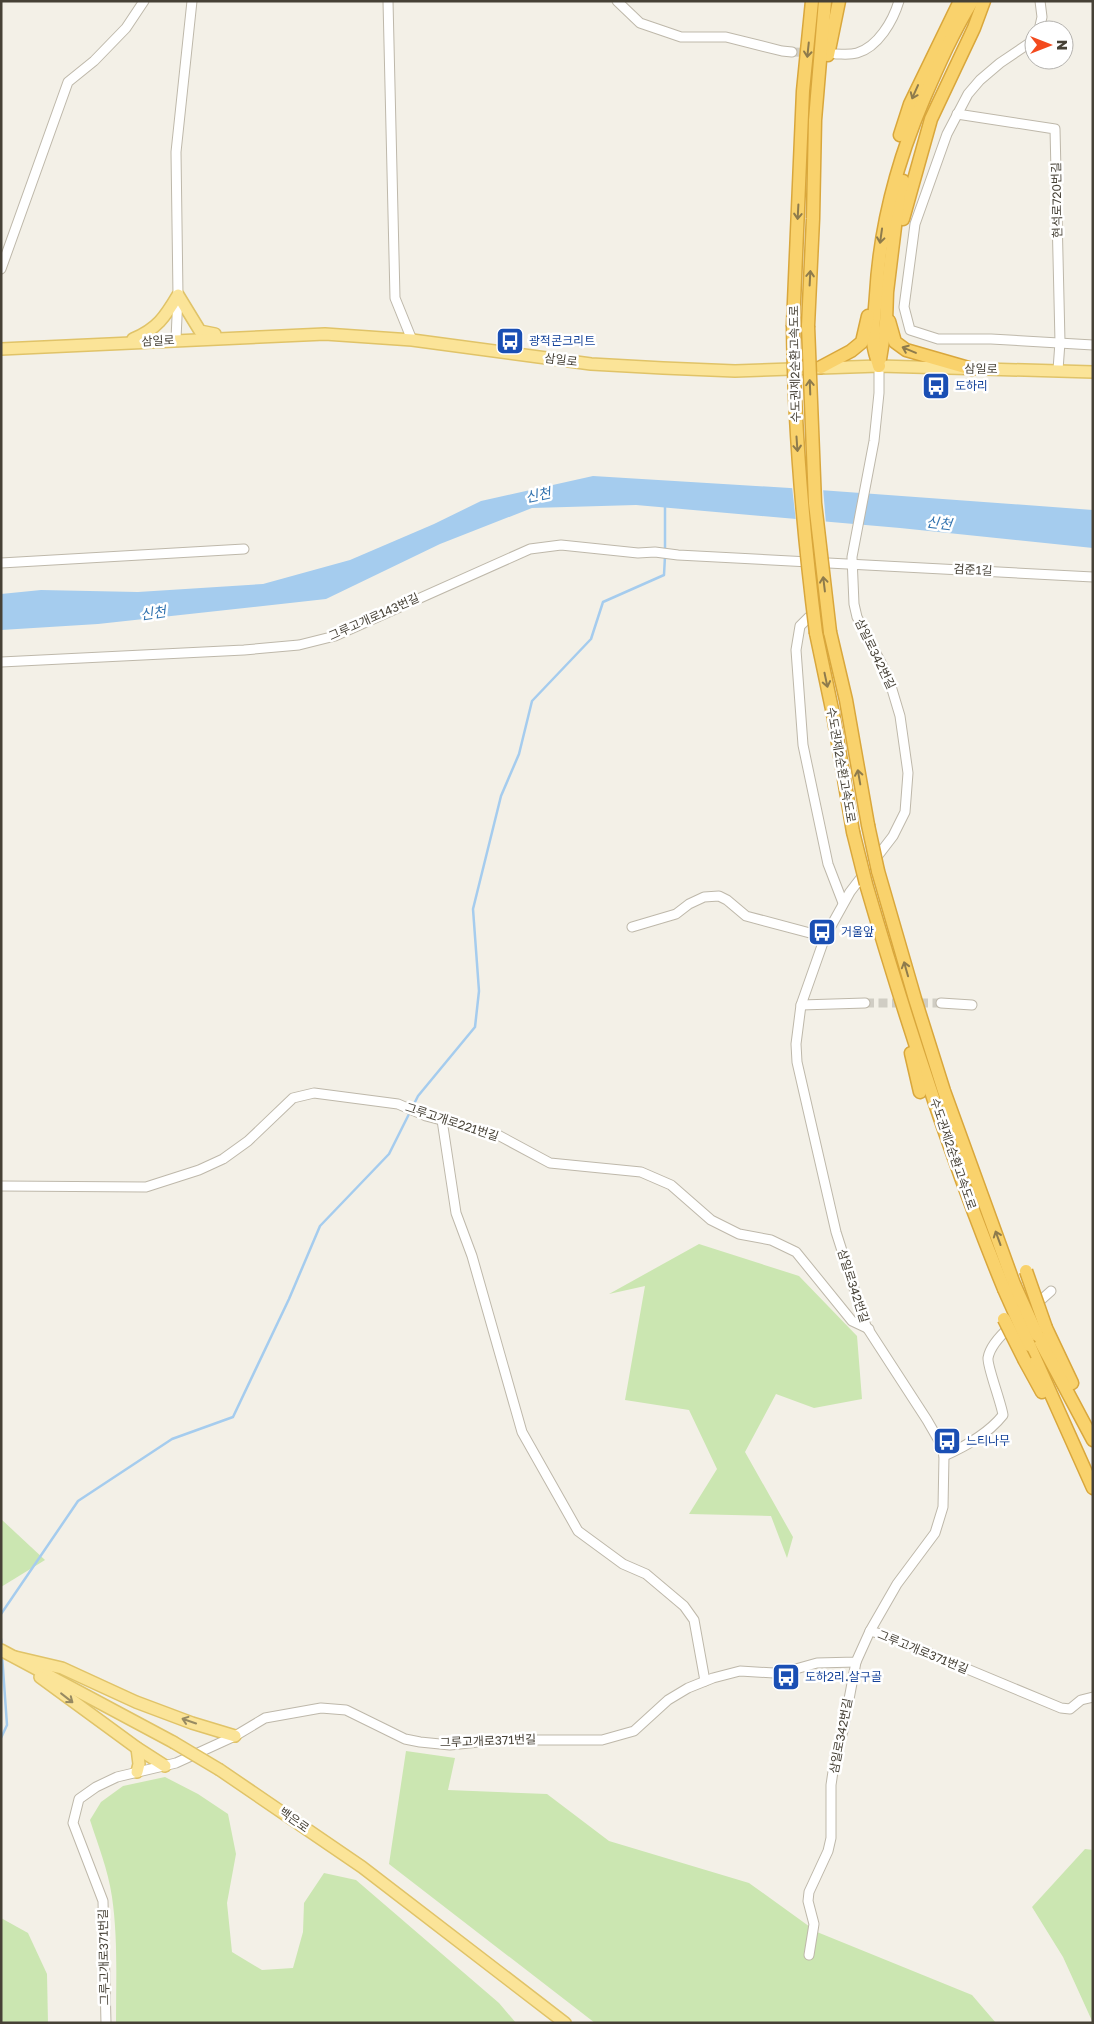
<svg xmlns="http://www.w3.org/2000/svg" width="1094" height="2024" viewBox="0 0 1094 2024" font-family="'Golos Text','Noto Sans KR',sans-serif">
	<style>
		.green { fill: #cbe6b1 }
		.water { fill: #a5ccee }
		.pier { fill: #f3f0e7 }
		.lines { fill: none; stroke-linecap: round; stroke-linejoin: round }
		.stream { stroke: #a5ccee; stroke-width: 2.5 }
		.minor-tunnel { stroke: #d0cdc4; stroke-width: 9; stroke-dasharray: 9 4.5; stroke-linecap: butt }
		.minor-casing { stroke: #beb8aa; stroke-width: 11 }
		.major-casing { stroke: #e0c368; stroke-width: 14 }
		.highway-casing { stroke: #d9a73c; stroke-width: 15 }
		.minor { stroke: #fff; stroke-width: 9 }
		.major { stroke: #fbe498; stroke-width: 11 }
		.highway { stroke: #f9d26c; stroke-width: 12 }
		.major-bridge-casing { stroke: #e0c368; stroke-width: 14; stroke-linecap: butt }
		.highway-bridge-casing { stroke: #d9a73c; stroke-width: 15; stroke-linecap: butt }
		.major-bridge { stroke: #fbe498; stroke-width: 11 }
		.highway-bridge { stroke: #f9d26c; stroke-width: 12 }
		.oneway { stroke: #8e7b4c }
		.oneway2 { stroke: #978a62 }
		.labels { text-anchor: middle; stroke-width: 5; stroke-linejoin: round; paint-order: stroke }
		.street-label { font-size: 12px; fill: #464136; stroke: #fff }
		.transit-label { font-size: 12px; fill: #164399; stroke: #fff; text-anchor: start }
		.water-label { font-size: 14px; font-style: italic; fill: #3273af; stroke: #fff }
	</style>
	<rect width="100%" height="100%" fill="#f3f0e7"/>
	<!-- green -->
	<g class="green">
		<polygon points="699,1244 799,1276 857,1336 862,1399 814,1408 776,1394 745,1452 793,1537 787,1558 771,1516 689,1514 717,1469 689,1410 625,1400 645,1286 609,1294"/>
		<polygon points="1,1519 45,1560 1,1587"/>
		<polygon points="406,1751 455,1758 448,1790 547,1794 609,1841 749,1883 817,1932 972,1995 996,2023 595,2023 389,1864"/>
		<path d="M165,1777L198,1794L228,1814L236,1854L227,1903L232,1952L262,1970L293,1968L303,1932L304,1903L324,1873L356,1880L499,2003L516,2023H116C116,1981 118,1938 112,1897C108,1870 98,1845 90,1820L101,1802L123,1786Z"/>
		<polygon points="1085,1849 1093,1850 1093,2023 1063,1957 1032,1907"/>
		<polygon points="1,1918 28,1933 47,1974 48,2023 1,2023"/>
	</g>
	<!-- water -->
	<polygon class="water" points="593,476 806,489 1093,510 1093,548 900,528 636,505 532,508 440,544 326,599 98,624 1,630 1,594 41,590 138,592 263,584 350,560 434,524 481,501"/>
	<!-- pier -->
	<polygon class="pier" points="792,486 823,488 826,524 796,522"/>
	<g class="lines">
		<!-- stream -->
		<g class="stream">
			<polyline points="665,550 665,506"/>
			<polyline points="1,1614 78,1501 172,1439 233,1417 289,1299 320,1226 389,1154 418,1096 475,1027 479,991 473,909 501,796 519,754 532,701 591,639 603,602 664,575 665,556"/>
			<polyline points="1,1639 2,1647"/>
			<polyline points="1,1738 7,1725 2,1655"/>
		</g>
		<!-- minor-tunnel -->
		<g class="minor-tunnel">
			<polyline points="792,52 826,53"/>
			<polyline points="865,1003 941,1003"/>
		</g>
		<!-- minor casing -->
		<g class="minor-casing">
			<g id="minor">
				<polyline points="388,1 395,298 412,340"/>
				<polyline points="617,1 640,23 681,37 726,37 782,51 792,52"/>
				<polyline points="1039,30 1042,17 1040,1"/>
				<polyline points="1034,40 1000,63 980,80 968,94 947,134 915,224 904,307 910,330 938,339 991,339 1093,345"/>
				<path d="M836,54C843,54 850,55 857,53C878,47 893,21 899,1"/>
				<polyline points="957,114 1055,129 1060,342 1058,370"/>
				<polyline points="1,269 68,82 94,61 126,28 144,1"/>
				<polyline points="176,339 178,295 176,152 192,1"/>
				<polyline points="1,563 244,549"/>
				<polyline points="809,617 800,626 796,650 803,745 828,864 843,903"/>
				<polyline points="1,662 244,650 299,645 335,636 530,549 561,545 638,553 655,552 678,555 1093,577"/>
				<polyline points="632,927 676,914 689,904 704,897 719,896 727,900 746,916 825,937"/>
				<polyline points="941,1003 972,1005"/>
				<polyline points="801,1005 865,1003"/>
				<polyline points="442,1120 456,1213 472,1256 522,1432 578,1531 623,1564 646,1574 684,1606 694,1620 705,1681"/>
				<polyline points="1,1186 146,1187 199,1170 223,1159 248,1141 293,1098 314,1093 398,1104 426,1116 498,1135 550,1163 641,1172 671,1185 711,1220 739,1234 771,1240 796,1252 852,1321 869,1329"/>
				<polyline points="1023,1316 1051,1291"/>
				<path d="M944,1456C966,1446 988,1434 1003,1415C1001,1402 987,1366 988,1358C990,1346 1003,1333 1011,1326"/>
				<polyline points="870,1631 888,1636 1061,1708 1070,1709 1081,1700 1093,1697"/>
				<polyline points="809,1955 814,1924 808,1901 809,1892 828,1851 831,1838 831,1785 835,1758 843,1731 856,1662"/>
				<polyline points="106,2023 103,1901 73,1823 79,1799 96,1787 117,1777 176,1763 235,1736 265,1718 321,1708 346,1710 405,1739 420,1742 450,1745 498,1740 602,1740 634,1731 668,1700 688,1688 713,1678 740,1671 774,1673 785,1672 817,1663 856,1662 870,1631 897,1584 935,1533 943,1507 944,1456 942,1446 927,1420 866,1326 836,1232 797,1062 796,1044 801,1005 825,937 850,892 893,836 905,812 908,773 900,716 888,676 857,617 854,604 852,557 874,441 879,393 879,366"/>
			</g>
		</g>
		<!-- major casing -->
		<g class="major-casing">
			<g id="major">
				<path d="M133,339C157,329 165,317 178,295L200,331L215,334"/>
				<polyline points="1,349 325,334 412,340 591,364 663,368 735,371 879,366 1093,372"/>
				<polyline points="1,1650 173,1742"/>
				<polyline points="15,1657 62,1668 136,1702 192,1723 235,1736"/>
				<polyline points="40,1677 137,1748 165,1766"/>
				<polyline points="137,1748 139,1764 137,1772"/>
				<polyline points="220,1770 362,1867 565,2023"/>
			</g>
		</g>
		<!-- highway casing -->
		<g class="highway-casing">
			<g id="highway">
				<polyline points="828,55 839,1"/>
				<polyline points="900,135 910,104 960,1"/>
				<polyline points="903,219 931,119 974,28 984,1"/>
				<polyline points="889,321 895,342 906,350 972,369"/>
				<polyline points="793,325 803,91 812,1"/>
				<polyline points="808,326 813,219 815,120 825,1"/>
				<polyline points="880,359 886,322 887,292 899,194 903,181"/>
				<path d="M879,366C877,358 873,349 873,340C873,325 875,310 876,295C880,224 897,161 925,96C939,64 953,32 972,1"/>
				<polyline points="821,367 851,351 862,342 868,316"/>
				<polyline points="830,632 846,700 868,825"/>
				<polyline points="816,633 833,714 853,832"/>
				<polyline points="878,871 915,999 944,1091 1014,1284"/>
				<path d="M866,884C906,1021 950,1157 1004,1289"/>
				<polyline points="911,1053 920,1092"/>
				<polyline points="1046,1328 1072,1383"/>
				<polyline points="1037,1335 1093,1440"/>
				<polyline points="1029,1345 1093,1488"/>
				<polyline points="1025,1361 1042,1392"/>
			</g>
		</g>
		<!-- minor -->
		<use href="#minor" class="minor"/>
		<!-- major -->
		<use href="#major" class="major"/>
		<!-- highway -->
		<use href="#highway" class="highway"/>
		<!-- major-bridge casing -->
		<g class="major-bridge-casing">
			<polyline id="major-bridge" points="173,1742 220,1770"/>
		</g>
		<!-- highway-bridge casing -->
		<g class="highway-bridge-casing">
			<g id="highway-bridge">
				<path d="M793,325C794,428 803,530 816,633"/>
				<polyline points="808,326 815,503 830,632"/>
				<polyline points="868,825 878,871"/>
				<polyline points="853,832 866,884"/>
				<polyline points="1026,1271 1046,1328"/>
				<polyline points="1014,1284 1037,1335"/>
				<polyline points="1004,1289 1029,1345"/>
				<polyline points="1004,1319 1025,1361"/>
			</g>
		</g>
		<!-- major-bridge -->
		<use href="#major-bridge" class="major-bridge"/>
		<!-- highway-bridge -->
		<use href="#highway-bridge" class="highway-bridge"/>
	</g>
	<!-- one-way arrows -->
	<defs><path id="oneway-shaft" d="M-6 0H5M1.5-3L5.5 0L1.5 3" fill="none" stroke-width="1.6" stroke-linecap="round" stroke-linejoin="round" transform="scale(1.25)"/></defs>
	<g class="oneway">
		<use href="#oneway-shaft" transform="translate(808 50) rotate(96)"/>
		<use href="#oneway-shaft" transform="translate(915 92) rotate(114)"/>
		<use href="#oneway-shaft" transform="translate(798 212) rotate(93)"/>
		<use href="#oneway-shaft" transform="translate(881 236) rotate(98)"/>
		<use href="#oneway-shaft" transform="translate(810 278) rotate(-87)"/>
		<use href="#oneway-shaft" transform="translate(909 350) rotate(-157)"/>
		<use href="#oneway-shaft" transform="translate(810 387) rotate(-92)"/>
		<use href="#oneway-shaft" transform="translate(797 444) rotate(86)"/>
		<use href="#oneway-shaft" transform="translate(824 584) rotate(-97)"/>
		<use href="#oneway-shaft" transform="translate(826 680) rotate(78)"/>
		<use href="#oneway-shaft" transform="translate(859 777) rotate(-100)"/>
		<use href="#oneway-shaft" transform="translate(906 969) rotate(-106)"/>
		<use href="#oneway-shaft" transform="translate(998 1238) rotate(-110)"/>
	</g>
	<g class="oneway2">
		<use href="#oneway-shaft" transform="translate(67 1698) rotate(38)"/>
		<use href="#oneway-shaft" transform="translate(189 1721) rotate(-161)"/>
	</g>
	<!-- icons -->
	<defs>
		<g id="bus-square" transform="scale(1.4375)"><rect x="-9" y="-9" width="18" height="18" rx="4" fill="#1a4fb4" stroke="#fff"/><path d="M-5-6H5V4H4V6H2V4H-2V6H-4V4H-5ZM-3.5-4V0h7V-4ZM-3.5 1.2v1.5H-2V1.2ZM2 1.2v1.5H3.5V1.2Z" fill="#fff"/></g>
	</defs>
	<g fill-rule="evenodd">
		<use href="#bus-square" x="510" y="341"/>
		<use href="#bus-square" x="936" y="386"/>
		<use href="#bus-square" x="822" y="932"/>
		<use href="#bus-square" x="947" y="1441"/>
		<use href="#bus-square" x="786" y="1677"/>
	</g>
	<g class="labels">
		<!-- street labels -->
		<g class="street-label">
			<text transform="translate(1057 200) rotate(-91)" y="4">현석로720번길</text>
			<text transform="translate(158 341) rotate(-3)" y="4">삼일로</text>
			<text transform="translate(561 360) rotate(7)" y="4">삼일로</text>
			<text transform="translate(795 364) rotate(-91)" y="4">수도권제2순환고속도로</text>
			<text transform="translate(981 369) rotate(1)" y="4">삼일로</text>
			<text transform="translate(973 570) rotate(3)" y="4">검준1길</text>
			<text transform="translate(374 617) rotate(-24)" y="4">그루고개로143번길</text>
			<text transform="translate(875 654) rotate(64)" y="4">삼일로342번길</text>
			<text transform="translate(841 765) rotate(80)" y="4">수도권제2순환고속도로</text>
			<text transform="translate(452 1122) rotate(18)" y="4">그루고개로221번길</text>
			<text transform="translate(953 1154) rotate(71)" y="4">수도권제2순환고속도로</text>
			<text transform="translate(853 1286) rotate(72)" y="4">삼일로342번길</text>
			<text transform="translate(923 1652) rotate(22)" y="4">그루고개로371번길</text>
			<text transform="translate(841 1736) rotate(-79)" y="4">삼일로342번길</text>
			<text transform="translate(488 1741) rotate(-2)" y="4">그루고개로371번길</text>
			<text transform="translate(294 1820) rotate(35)" y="4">백은로</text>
			<text transform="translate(104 1957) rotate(-91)" y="4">그루고개로371번길</text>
		</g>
		<!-- transit labels -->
		<g class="transit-label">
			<text x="529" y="345">광적콘크리트</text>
			<text x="955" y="390">도하리</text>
			<text x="841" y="936">거울앞</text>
			<text x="966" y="1445">느티나무</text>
			<text x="805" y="1681">도하2리.살구골</text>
		</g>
		<!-- water labels -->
		<g class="water-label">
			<text transform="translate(538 495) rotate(-12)" y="5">신천</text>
			<text transform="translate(939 523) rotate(7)" y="5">신천</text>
			<text transform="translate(153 613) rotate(-8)" y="5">신천</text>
		</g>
	</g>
	<!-- border -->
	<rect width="1094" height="2024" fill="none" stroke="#464136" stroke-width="5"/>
	<!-- north arrow -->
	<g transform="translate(1049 45) rotate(90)"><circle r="24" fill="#ffffff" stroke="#b5b3af"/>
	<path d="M0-4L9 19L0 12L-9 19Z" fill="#f34a1e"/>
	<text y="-8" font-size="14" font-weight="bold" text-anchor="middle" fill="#464136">N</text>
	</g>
</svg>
